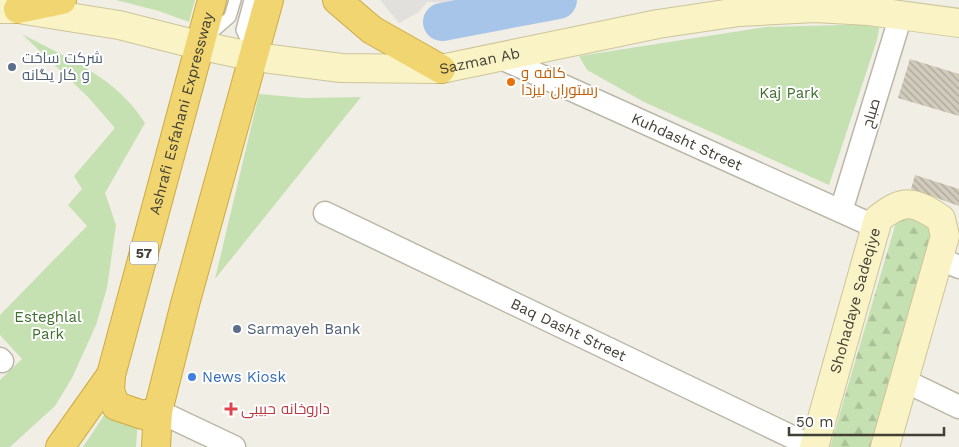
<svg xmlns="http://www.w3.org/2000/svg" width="959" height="447" viewBox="0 0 959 447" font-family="'Work Sans',Cairo,sans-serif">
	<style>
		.green { fill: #c6e1b1 }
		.forest { fill: url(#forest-firs) }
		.parking { fill: #e2e0dd }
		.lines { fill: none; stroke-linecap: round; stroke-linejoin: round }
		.river { stroke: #a6c5e8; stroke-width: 38 }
		.building { fill: url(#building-back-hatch) }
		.lane-casing { stroke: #bbb7a8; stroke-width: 14 }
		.street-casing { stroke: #bbb7a8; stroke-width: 25 }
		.secondary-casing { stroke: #ccc598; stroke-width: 30 }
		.highway-casing { stroke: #cdab42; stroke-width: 30 }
		.lane { stroke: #fff; stroke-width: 11 }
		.street { stroke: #fff; stroke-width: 22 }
		.secondary { stroke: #f9f3c6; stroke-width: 28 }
		.highway { stroke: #f0d571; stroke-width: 28 }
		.service-dot { fill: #5c6f8a; stroke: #fff; stroke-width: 2 }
		.food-dot { fill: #e8710a; stroke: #fff; stroke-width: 2 }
		.shop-dot { fill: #3f7fe0; stroke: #fff; stroke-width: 2 }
		.health-dot { fill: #e0444e; stroke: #fff; stroke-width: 2 }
		.labels { text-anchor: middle; stroke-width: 4; stroke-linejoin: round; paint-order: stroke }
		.shield { fill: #fff; stroke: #7b7972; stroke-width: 1 }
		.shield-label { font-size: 14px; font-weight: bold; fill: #423f35 }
		.service-label { font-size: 15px; fill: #4e5e75; stroke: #fff; text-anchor: start }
		.street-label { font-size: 15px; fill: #423f35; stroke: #fff }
		.food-label { font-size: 15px; fill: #c56008; stroke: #fff; text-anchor: start }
		.park-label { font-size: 15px; fill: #3f6e2e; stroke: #fff }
		.shop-label { font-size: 15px; fill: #366cbe; stroke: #fff; text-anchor: start }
		.health-label { font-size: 15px; fill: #be3a42; stroke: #fff; text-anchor: start }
	</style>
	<defs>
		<pattern id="forest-firs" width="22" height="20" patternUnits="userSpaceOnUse" patternTransform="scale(1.25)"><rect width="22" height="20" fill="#c6e1b1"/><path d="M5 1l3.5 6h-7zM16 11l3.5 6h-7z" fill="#abc299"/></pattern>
		<pattern id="building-back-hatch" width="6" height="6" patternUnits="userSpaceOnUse" patternTransform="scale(1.25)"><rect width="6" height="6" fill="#d1cbbb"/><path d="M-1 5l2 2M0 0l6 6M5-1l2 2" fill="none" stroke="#aba699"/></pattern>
	</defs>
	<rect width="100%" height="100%" fill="#f1eee5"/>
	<!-- green -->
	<g class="green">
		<polygon points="116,0 195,0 189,22 159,11"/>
		<polygon points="880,24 877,40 829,185 644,102 587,70 579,56 765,27"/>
		<path d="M22,34C70,60 115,76 145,123L105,193L116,225L107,288L96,325L72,378L55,406L10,447H0V380L22,359L0,335V315L87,226L68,205L82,189L74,176L115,128L88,97Z"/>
		<polygon points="259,94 304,98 361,97 215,279"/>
		<polygon points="109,408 138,418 136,447 83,447"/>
	</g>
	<!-- forest -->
	<polygon class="forest" points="910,210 937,225 872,447 830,447 897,219"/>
	<!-- parking -->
	<polygon class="parking" points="380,0 491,0 475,3 427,2 419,12 399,23"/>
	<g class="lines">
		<!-- river -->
		<polyline class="river" points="442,22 558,0"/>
	</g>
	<!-- building -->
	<g class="building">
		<polygon points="910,59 959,74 959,116 898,98"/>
		<polygon points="915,175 959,189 959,206 911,189"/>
	</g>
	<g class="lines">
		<!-- lane casing -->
		<g class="lane-casing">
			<g id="lane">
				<polyline points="250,0 242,30 251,50"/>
				<polyline points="207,37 230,17 235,0"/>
			</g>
		</g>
		<!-- street casing -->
		<g class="street-casing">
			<g id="street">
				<path id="s1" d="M499,57L876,227"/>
				<polyline points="841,211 901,15"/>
				<path id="s2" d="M325,213L813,447"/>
				<polyline points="938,258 959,267"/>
				<polyline points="0,359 2,361"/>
				<polyline points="903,380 959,407"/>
				<polyline points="158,411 234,447"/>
			</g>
		</g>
		<!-- secondary casing -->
		<g class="secondary-casing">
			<g id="secondary">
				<path id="s3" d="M0,9H18L119,25L198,45L255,57L341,68L441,69L658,24L739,12L815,8L869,11L959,23"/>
				<path id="s4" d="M814,447L878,219C904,198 914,201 941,219L945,236L885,447"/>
			</g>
		</g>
		<!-- highway casing -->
		<g class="highway-casing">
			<g id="highway">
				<polyline points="337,0 372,30 441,69"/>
				<polyline points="18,9 62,0"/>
				<polyline points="111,375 110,391 116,406 143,415 158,411"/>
				<path id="s5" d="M60,447L111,375L212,0"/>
				<polyline points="156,447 158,411 185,304 269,0"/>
			</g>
		</g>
		<!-- lane -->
		<use href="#lane" class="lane"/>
		<!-- street -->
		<use href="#street" class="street"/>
		<!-- secondary -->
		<use href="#secondary" class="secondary"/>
		<!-- highway -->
		<use href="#highway" class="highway"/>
	</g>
	<!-- markers -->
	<g class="service-dot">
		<circle cx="12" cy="67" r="5"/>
		<circle cx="237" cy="329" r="5"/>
	</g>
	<circle class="food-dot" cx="511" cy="82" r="5"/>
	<circle class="shop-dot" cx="192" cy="377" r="5"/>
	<path class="health-dot" d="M228.5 401.5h5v5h5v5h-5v5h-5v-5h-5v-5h5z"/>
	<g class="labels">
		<!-- shield labels -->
		<rect class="shield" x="130" y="241.5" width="28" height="23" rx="4"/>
		<g class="shield-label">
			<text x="144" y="258">57</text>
		</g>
		<!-- service labels -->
		<g class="service-label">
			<text x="22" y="63">شرکت ساخت<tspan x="22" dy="17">و کار یگانه</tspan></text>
			<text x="247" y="334">Sarmayeh Bank</text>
		</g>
		<!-- street labels -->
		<g class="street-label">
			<text dy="5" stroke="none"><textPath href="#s3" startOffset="486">Sazman Ab</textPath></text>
			<text transform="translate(871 113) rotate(-73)" y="5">صباح</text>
			<text dy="5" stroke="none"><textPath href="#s5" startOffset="359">Ashrafi Esfahani Expressway</textPath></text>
			<text dy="5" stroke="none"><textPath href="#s1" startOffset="206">Kuhdasht Street</textPath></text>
			<text dy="5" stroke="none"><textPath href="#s4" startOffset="152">Shohadaye Sadeqiye</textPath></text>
			<text dy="5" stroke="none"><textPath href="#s2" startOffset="270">Baq Dasht Street</textPath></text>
		</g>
		<!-- food labels -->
		<g class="food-label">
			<text x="521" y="78">کافه و<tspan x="521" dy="17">رستوران لیزدا</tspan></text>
		</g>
		<!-- park labels -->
		<g class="park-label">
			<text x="789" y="98">Kaj Park</text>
			<text x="48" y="322">Esteghlal<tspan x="48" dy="17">Park</tspan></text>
		</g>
		<!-- shop labels -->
		<g class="shop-label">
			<text x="202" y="382">News Kiosk</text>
		</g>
		<!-- health labels -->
		<g class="health-label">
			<text x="241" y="414">داروخانه حبیبی</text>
		</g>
	</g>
	<!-- scale -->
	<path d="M789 427v8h155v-8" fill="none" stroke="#423f35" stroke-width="2.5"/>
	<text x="796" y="427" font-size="15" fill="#423f35" stroke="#ffffff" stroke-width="4" paint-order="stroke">50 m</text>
</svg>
